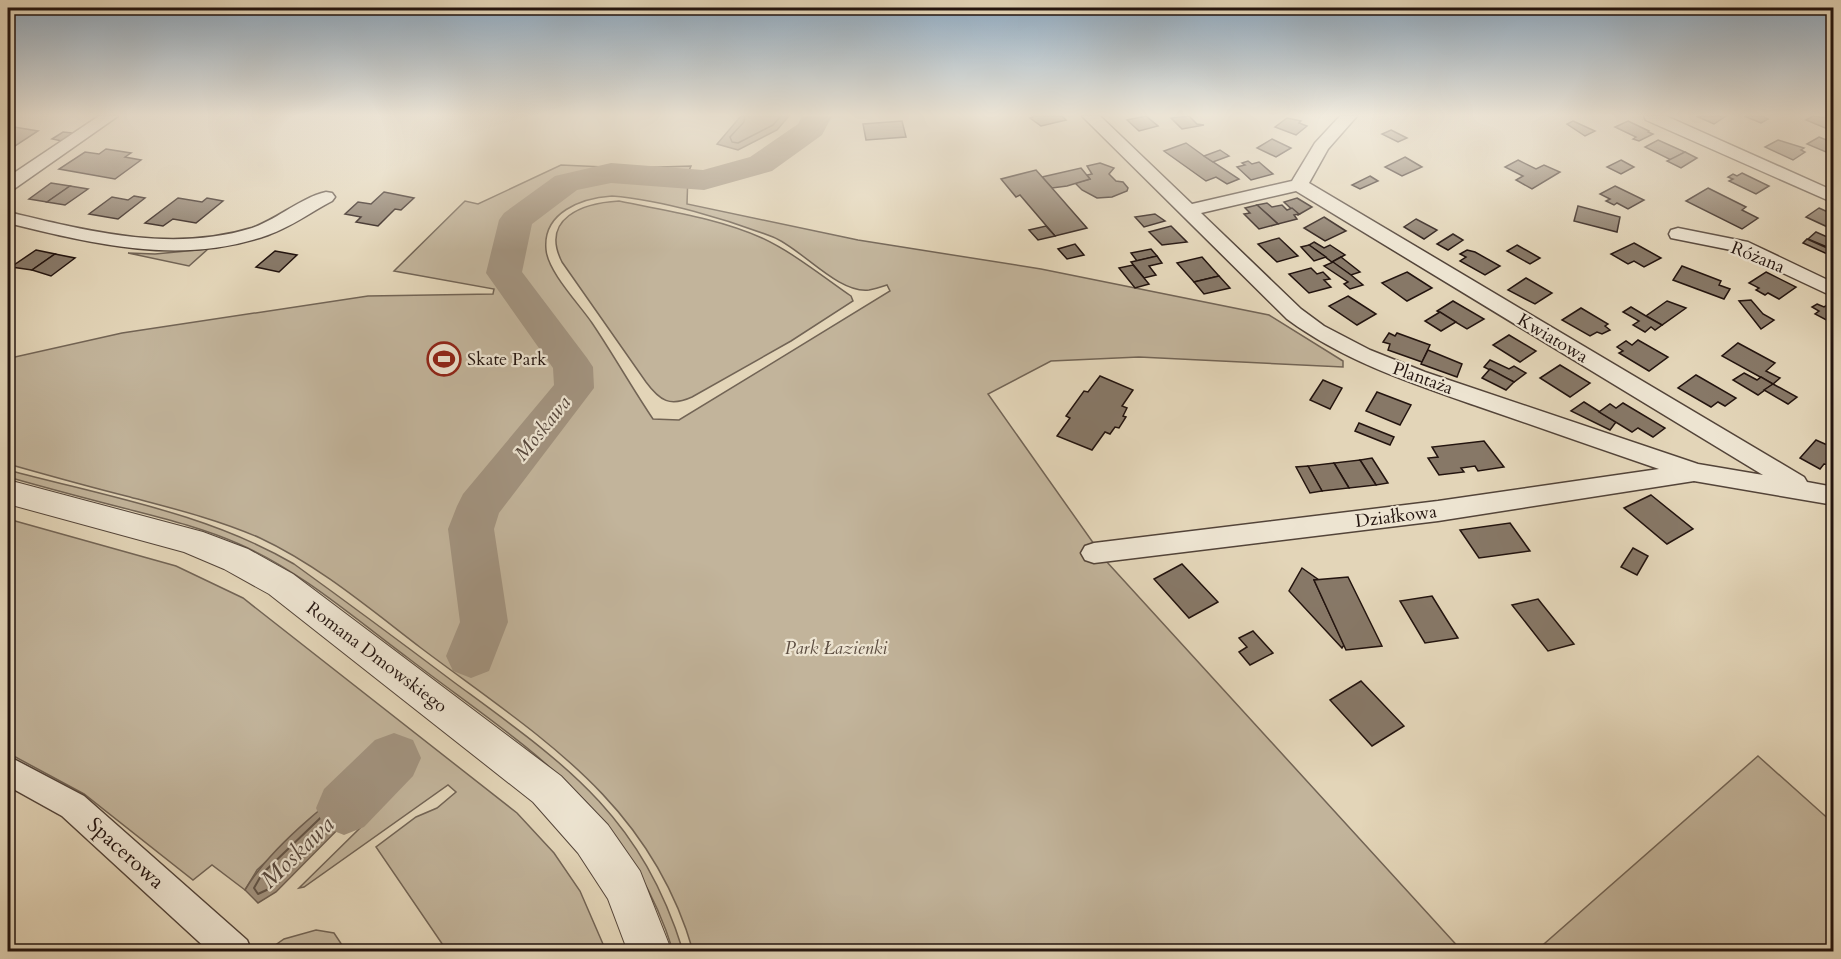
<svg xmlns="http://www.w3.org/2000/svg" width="1841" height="959" viewBox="0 0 1841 959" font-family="Cardo,serif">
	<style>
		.green { fill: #c2b49b; stroke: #726455; stroke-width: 1.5; fill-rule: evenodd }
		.water { fill: #a2937f; stroke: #6f6052; stroke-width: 1.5 }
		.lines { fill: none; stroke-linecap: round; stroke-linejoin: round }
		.shore-far1 { stroke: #625447; stroke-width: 1.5 }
		.shore { stroke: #625447; stroke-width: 2 }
		.river { fill: #a2937f; fill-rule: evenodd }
		.building { fill: #877867; stroke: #23140f; stroke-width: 1.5 }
		.minor-casing { stroke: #534439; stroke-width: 3 }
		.tertiary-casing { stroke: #534439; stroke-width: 2 }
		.minor { fill: #ede4d1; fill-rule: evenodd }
		.tertiary { fill: #ede4d1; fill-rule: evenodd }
		.labels { text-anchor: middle; stroke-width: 4.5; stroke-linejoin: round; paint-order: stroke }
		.street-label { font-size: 18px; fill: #23140f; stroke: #ede4d1 }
		.poi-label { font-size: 18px; fill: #23140f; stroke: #ede4d1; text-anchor: start }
		.park-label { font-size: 18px; font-style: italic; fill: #5b4c40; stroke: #ede4d1 }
		.water-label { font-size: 20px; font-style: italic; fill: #56473c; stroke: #ede4d1 }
		.near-street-label { font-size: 21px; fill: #23140f; stroke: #ede4d1 }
		.near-water-label { font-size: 24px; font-style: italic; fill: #56473c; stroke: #ede4d1 }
	</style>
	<rect width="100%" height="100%" fill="#e3d5b8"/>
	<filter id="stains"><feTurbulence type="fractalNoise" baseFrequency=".00333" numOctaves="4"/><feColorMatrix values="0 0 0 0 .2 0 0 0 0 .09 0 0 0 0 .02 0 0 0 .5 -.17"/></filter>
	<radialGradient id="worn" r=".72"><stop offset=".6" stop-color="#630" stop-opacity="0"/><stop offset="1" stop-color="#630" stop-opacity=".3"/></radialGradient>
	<!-- green -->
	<g class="green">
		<path d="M561,165L627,168L691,166L688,173L687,204L858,240L1041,269L1269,315L1343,361V367L1139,357L1051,361L988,394L1106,561L1462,951H693C650,801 538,736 421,648C370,609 318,565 260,538C217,519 171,508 126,496C86,486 47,475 8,464V356L15,357L122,333L368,296L493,294L494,289L394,271L465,201L478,204ZM612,196C662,200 726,219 773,237C801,248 838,294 869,290C875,289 881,287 887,285L890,291L679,420L653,419C632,388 613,354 592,323C579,304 548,272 546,250C542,212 582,198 612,196Z"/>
		<path d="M619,201C666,211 718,218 762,238C794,253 822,276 851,296L853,301L791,341L692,397C670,407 660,401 646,382L562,262C540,218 583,203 619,201Z"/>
		<polygon points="208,249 189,266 128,253 155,254"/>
		<path d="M8,470C104,496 207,513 294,564C348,603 402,643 455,683C565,764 640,814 683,951H673C627,804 523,746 408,658C354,618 301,571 239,544C205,529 170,520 135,511C92,500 50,489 8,477Z"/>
		<polygon points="8,519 176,566 243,598 517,813 554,853 580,891 606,951 447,951 376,847 416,817 437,808 456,792 448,785 304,887 299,888 362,826 377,793 397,770 398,774 399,762 386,757 335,797 257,870 245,890 212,865 193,880 84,794 8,753"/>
		<polygon points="1758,756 1833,823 1833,951 1536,951"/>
		<polygon points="316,930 334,933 346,951 267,951 284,939"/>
	</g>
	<!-- water -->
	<g class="water">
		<polygon points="741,116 789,116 777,130 738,150 717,144"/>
		<path d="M382,762L391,769L350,817L276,892L258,903L245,890C273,843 338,794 382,762Z"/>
	</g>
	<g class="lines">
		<!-- shore-far1 -->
		<polyline class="shore-far1" points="745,116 744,122 730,137 732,142 738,143 773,125 781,116"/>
		<!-- shore -->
		<polygon class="shore" points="363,784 366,784 367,788 346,813 273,887 258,894 254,888 262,874 338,801"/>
		<!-- river -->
		<g class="river">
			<polygon points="802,116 832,116 822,135 772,171 704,190 611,183 577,190 532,224 522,272 587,358 593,367 594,388 499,513 494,529 508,622 489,671 471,678 453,671 446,656 460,622 448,529 457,506 463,494 554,385 553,368 486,273 499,220 504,213 555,176 611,163 703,170 750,157 798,124"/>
			<polygon points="394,733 413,740 421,758 413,776 364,827 344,835 324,827 316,808 324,789 375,740"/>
		</g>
	</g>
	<!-- building -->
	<g class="building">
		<polygon points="1032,116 1062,116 1066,120 1041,126 1030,118 1033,117"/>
		<polygon points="1146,116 1158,126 1139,131 1127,120"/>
		<polygon points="1189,116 1197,124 1204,125 1182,129 1171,118"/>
		<polygon points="1696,116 1726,116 1714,124"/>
		<polygon points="1744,116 1762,116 1768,119 1761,123"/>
		<polygon points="1813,116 1834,119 1834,128 1830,130 1806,120"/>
		<polygon points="1287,118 1301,121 1299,123 1307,126 1296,135 1275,127"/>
		<polygon points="902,121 906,137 866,140 863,124"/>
		<polygon points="1573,121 1595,131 1585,136 1567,124"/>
		<polygon points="1628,121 1649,131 1648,132 1653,134 1639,141 1633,139 1636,137 1615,127"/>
		<polygon points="8,126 38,131 12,148 8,147"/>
		<polygon points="1391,130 1407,138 1398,142 1382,134"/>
		<polygon points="63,132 73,133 62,141 52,139"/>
		<polygon points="1819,137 1834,143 1834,147 1826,152 1807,144"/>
		<polygon points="1272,139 1291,148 1276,157 1257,148"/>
		<polygon points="1658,140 1685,152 1671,160 1645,147"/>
		<polygon points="1778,140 1804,148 1801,150 1805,152 1793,160 1765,147"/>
		<polygon points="1186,143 1204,156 1239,179 1227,184 1216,177 1206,181 1164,151"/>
		<polygon points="106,149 131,153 125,157 141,160 115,179 59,169 85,152 99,154"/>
		<polygon points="1220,150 1229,156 1213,162 1204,156"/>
		<polygon points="1685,152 1697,158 1681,168 1667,161"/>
		<polygon points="1405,157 1422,167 1402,176 1385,167"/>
		<polygon points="1518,160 1536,169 1544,165 1560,172 1532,189 1516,180 1523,176 1505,167"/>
		<polygon points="1621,160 1634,167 1621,174 1607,167"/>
		<polygon points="1248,161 1252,164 1259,162 1273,174 1251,180 1237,167 1245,165 1242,163"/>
		<polygon points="1100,163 1114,168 1109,174 1116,181 1123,182 1128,188 1127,191 1112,197 1097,198 1082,190 1075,183 1090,179 1087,175 1092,174 1087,166"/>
		<polygon points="1081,168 1090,179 1067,186 1052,188 1042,177"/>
		<polygon points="1036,170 1052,188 1087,228 1055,236 1020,195 1016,197 1001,179"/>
		<polygon points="1742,173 1769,186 1756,194 1729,181 1733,179 1728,177 1733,174 1737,176"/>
		<polygon points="1370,176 1378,181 1360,189 1352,185"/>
		<polygon points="51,183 70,186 47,202 29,199"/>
		<polygon points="70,186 88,189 65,205 47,202"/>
		<polygon points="1615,186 1644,200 1628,209 1617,203 1614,205 1606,201 1610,199 1600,194"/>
		<polygon points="1708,188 1746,207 1742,210 1758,218 1742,229 1686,201"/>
		<polygon points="384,192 414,198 401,210 395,209 378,226 356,222 361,217 345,214 358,202 371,204"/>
		<polygon points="134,196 145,198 118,219 89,214 112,197 128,200"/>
		<polygon points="178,198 202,202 207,198 223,201 196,223 173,219 163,226 145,223"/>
		<polygon points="1297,198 1312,207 1298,215 1284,202"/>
		<polygon points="1267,203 1272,207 1282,205 1287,210 1292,208 1299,214 1294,215 1297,219 1278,224 1257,205"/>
		<polygon points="1257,205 1278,224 1259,229 1244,214 1250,213 1245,208"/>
		<polygon points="1578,206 1620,217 1617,232 1574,221"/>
		<polygon points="1819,208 1830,213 1834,212 1834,230 1806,217"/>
		<polygon points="1155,214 1165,221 1144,227 1135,217"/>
		<polygon points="1324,217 1346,231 1325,241 1304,228"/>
		<polygon points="1416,219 1437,230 1424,239 1404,227"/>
		<polygon points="1046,226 1055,236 1038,240 1029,230"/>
		<polygon points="1171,226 1187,242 1162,245 1149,232"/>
		<polygon points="1816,232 1834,240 1834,250 1808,239"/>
		<polygon points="1453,234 1463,240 1448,250 1437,244"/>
		<polygon points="1279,238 1298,256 1277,262 1258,244"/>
		<polygon points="1807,239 1834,251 1834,257 1803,243"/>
		<polygon points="1314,242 1324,248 1330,245 1345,255 1332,262 1309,245"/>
		<polygon points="1634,243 1661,258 1644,267 1634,261 1628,264 1611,254"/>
		<polygon points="1075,244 1084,255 1067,259 1058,249"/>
		<polygon points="1309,245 1326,257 1314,261 1301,247"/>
		<polygon points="1517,245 1540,258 1530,264 1507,251"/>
		<polygon points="1151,249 1157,256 1137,261 1131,253"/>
		<polygon points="36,250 55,254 32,270 11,267"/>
		<polygon points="1467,250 1475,252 1500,266 1485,275 1460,261 1466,257 1460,254"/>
		<polygon points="275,251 297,255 279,272 256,267"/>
		<polygon points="55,254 75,258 51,276 32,270"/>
		<polygon points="1157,256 1162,263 1149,266 1156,275 1144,278 1131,262"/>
		<polygon points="1202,257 1219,276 1194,282 1177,263"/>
		<polygon points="1341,257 1360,272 1351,275 1332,262"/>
		<polygon points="1333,262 1351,275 1363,285 1350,289 1344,284 1348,282 1324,266"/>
		<polygon points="1133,265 1144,278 1149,284 1135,288 1119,268"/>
		<polygon points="1682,266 1721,281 1719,285 1730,289 1724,299 1673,280"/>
		<polygon points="1311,268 1317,274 1323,272 1330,279 1324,280 1331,287 1309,293 1289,274"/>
		<polygon points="1407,272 1432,288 1407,301 1382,283"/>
		<polygon points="1766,272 1796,287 1779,299 1768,293 1765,295 1756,290 1759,288 1749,283"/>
		<polygon points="1219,276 1230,288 1204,294 1194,282"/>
		<polygon points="1526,278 1552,293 1535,304 1508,290"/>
		<polygon points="1348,296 1376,314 1357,325 1329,306"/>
		<polygon points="1751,300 1763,314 1774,320 1761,329 1739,301"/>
		<polygon points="1453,301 1484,319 1467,329 1437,311"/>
		<polygon points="1667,301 1686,308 1662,325 1646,316"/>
		<polygon points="1817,304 1824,307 1829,304 1834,306 1834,324 1815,314 1819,311 1812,307"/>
		<polygon points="1631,307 1646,316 1662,325 1655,330 1651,327 1645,332 1633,325 1639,321 1623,312"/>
		<polygon points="1581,308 1608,324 1605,326 1610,330 1602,334 1597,332 1590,336 1562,320"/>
		<polygon points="1440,312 1456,322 1441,331 1425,321"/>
		<polygon points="1389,333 1395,336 1397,333 1430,345 1422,362 1388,350 1390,344 1383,342"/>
		<polygon points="1509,335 1536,351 1520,362 1493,345"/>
		<polygon points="1638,340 1668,357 1649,371 1619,353 1623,351 1617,347 1626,341 1632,345"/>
		<polygon points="1738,343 1775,363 1766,371 1780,378 1773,384 1722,356"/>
		<polygon points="1428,350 1462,364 1457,377 1421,364"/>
		<polygon points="1490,360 1509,369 1514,366 1526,373 1514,382 1484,367"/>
		<polygon points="1560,365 1590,383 1570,397 1540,378"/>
		<polygon points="1490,369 1514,382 1506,390 1482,378"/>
		<polygon points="1744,373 1757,380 1761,377 1773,384 1758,395 1733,380"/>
		<polygon points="1696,375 1736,398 1725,406 1718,402 1711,407 1678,388"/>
		<polygon points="1100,376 1133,390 1122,406 1127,408 1123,416 1126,417 1119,428 1115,427 1110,434 1105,432 1092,450 1057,436 1070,418 1066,416 1084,391 1088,392"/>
		<polygon points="1323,380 1342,388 1330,409 1310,400"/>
		<polygon points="1773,384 1797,397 1788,404 1764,390"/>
		<polygon points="1377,392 1411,405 1400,425 1366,411"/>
		<polygon points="1584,402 1616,422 1610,430 1571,411"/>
		<polygon points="1623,403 1665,428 1653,437 1638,428 1632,432 1599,412 1610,404 1616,408"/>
		<polygon points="1359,423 1394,437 1390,445 1355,431"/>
		<polygon points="1816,440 1834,448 1834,470 1831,465 1824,464 1820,469 1800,458"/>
		<polygon points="1484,441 1504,467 1478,471 1475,466 1461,468 1464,472 1439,475 1428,458 1438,457 1432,447"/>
		<polygon points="1372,458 1388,483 1376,485 1360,460"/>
		<polygon points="1360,460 1376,485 1349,488 1334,463"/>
		<polygon points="1334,463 1349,488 1322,491 1308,466"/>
		<polygon points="1308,466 1322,491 1310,493 1296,467"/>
		<polygon points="1651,495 1693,529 1667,544 1624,508"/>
		<polygon points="1510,523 1530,551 1479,558 1460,530"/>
		<polygon points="1633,548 1648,556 1637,575 1621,567"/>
		<polygon points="1182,564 1218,602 1189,618 1154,579"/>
		<polygon points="1302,568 1319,580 1314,580 1344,645 1342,648 1289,591"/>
		<polygon points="1348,577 1382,646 1346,650 1314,580"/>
		<polygon points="1432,596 1458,638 1425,643 1400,601"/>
		<polygon points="1538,599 1574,644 1548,651 1512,605"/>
		<polygon points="1253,631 1273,653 1250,665 1239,652 1247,647 1239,638"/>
		<polygon points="1361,681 1404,726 1372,746 1330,700"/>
	</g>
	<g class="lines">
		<!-- minor casing -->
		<g class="minor-casing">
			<g id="minor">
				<polygon points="99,116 118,116 14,189 8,190 8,177"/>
				<path d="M1082,116H1100L1192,204L1292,181L1315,143L1340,116H1357L1328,149L1309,183L1804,477L1807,482L1834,487V505L1694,481L1438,521L1094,563L1085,560L1081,553L1085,546L1094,543L1438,501L1659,469C1598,448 1538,427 1477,406C1411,383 1344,361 1287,319ZM1296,191L1763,475L1698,464L1425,372L1370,350L1324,326L1301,309L1201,213Z"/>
				<polygon points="1644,116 1666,116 1834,191 1834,203 1646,120"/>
				<path d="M326,192L332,193L335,197L332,201C311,212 291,227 268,235C182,266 93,244 8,223V212C88,231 171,253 252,228C278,219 300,198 326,192Z"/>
				<polygon points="1678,228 1748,242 1834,283 1834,297 1736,251 1671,238 1669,234 1671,230"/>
				<polygon points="8,756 84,796 247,940 252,952 210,952 62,816 8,786"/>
			</g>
		</g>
		<!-- tertiary casing -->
		<g class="tertiary-casing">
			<polygon id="tertiary" points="8,480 203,532 248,549 293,574 561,776 608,825 640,871 672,952 628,952 608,899 578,853 533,802 269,594 224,569 184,552 8,504"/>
		</g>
		<!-- minor -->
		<use href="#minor" class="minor"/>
		<!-- tertiary -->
		<use href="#tertiary" class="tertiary"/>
	</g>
	<!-- sky -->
	<linearGradient id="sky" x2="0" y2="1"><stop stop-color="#8ca7be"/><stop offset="0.46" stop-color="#f2ecdf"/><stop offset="1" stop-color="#f2ecdf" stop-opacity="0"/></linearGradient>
	<rect width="1841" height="250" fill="url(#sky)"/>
	<!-- icons -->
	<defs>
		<g id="stadium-ring" transform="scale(1.725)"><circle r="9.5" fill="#ede4d1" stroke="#8f2418" stroke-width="1.5"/><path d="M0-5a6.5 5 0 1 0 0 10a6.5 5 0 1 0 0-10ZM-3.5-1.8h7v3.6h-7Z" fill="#8f2418"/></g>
	</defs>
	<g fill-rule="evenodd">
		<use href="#stadium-ring" x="444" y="359"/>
	</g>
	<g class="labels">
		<!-- street labels -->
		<g class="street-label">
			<text transform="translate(1758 257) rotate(22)" y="6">Różana</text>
			<text transform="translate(1553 338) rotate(31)" y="6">Kwiatowa</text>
			<text transform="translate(1423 378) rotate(20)" y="6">Plantaża</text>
			<text transform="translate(1396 516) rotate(-7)" y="6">Działkowa</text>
			<text transform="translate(377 657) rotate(37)" y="6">Romana Dmowskiego</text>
		</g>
		<!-- poi labels -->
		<g class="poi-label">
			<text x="467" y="365">Skate Park</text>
		</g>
		<!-- park labels -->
		<g class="park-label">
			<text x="836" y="654">Park Łazienki</text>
		</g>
		<!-- water labels -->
		<g class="water-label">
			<text transform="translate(542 428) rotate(-51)" y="7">Moskawa</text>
		</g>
		<!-- near-street labels -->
		<g class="near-street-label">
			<text transform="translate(126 853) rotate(42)" y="7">Spacerowa</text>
		</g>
		<!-- near-water labels -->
		<g class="near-water-label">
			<text transform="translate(297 852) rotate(-44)" y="8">Moskawa</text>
		</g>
	</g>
	<!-- margin -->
	<rect width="1841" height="959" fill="none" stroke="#e3d5b8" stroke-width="30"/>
	<rect x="9" y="9" width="1823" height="941" fill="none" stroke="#23140f" stroke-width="3"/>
	<rect x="15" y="15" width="1811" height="929" fill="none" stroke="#23140f" stroke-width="1.5"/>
	<rect width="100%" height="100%" filter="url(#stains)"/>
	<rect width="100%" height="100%" fill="url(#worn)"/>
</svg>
